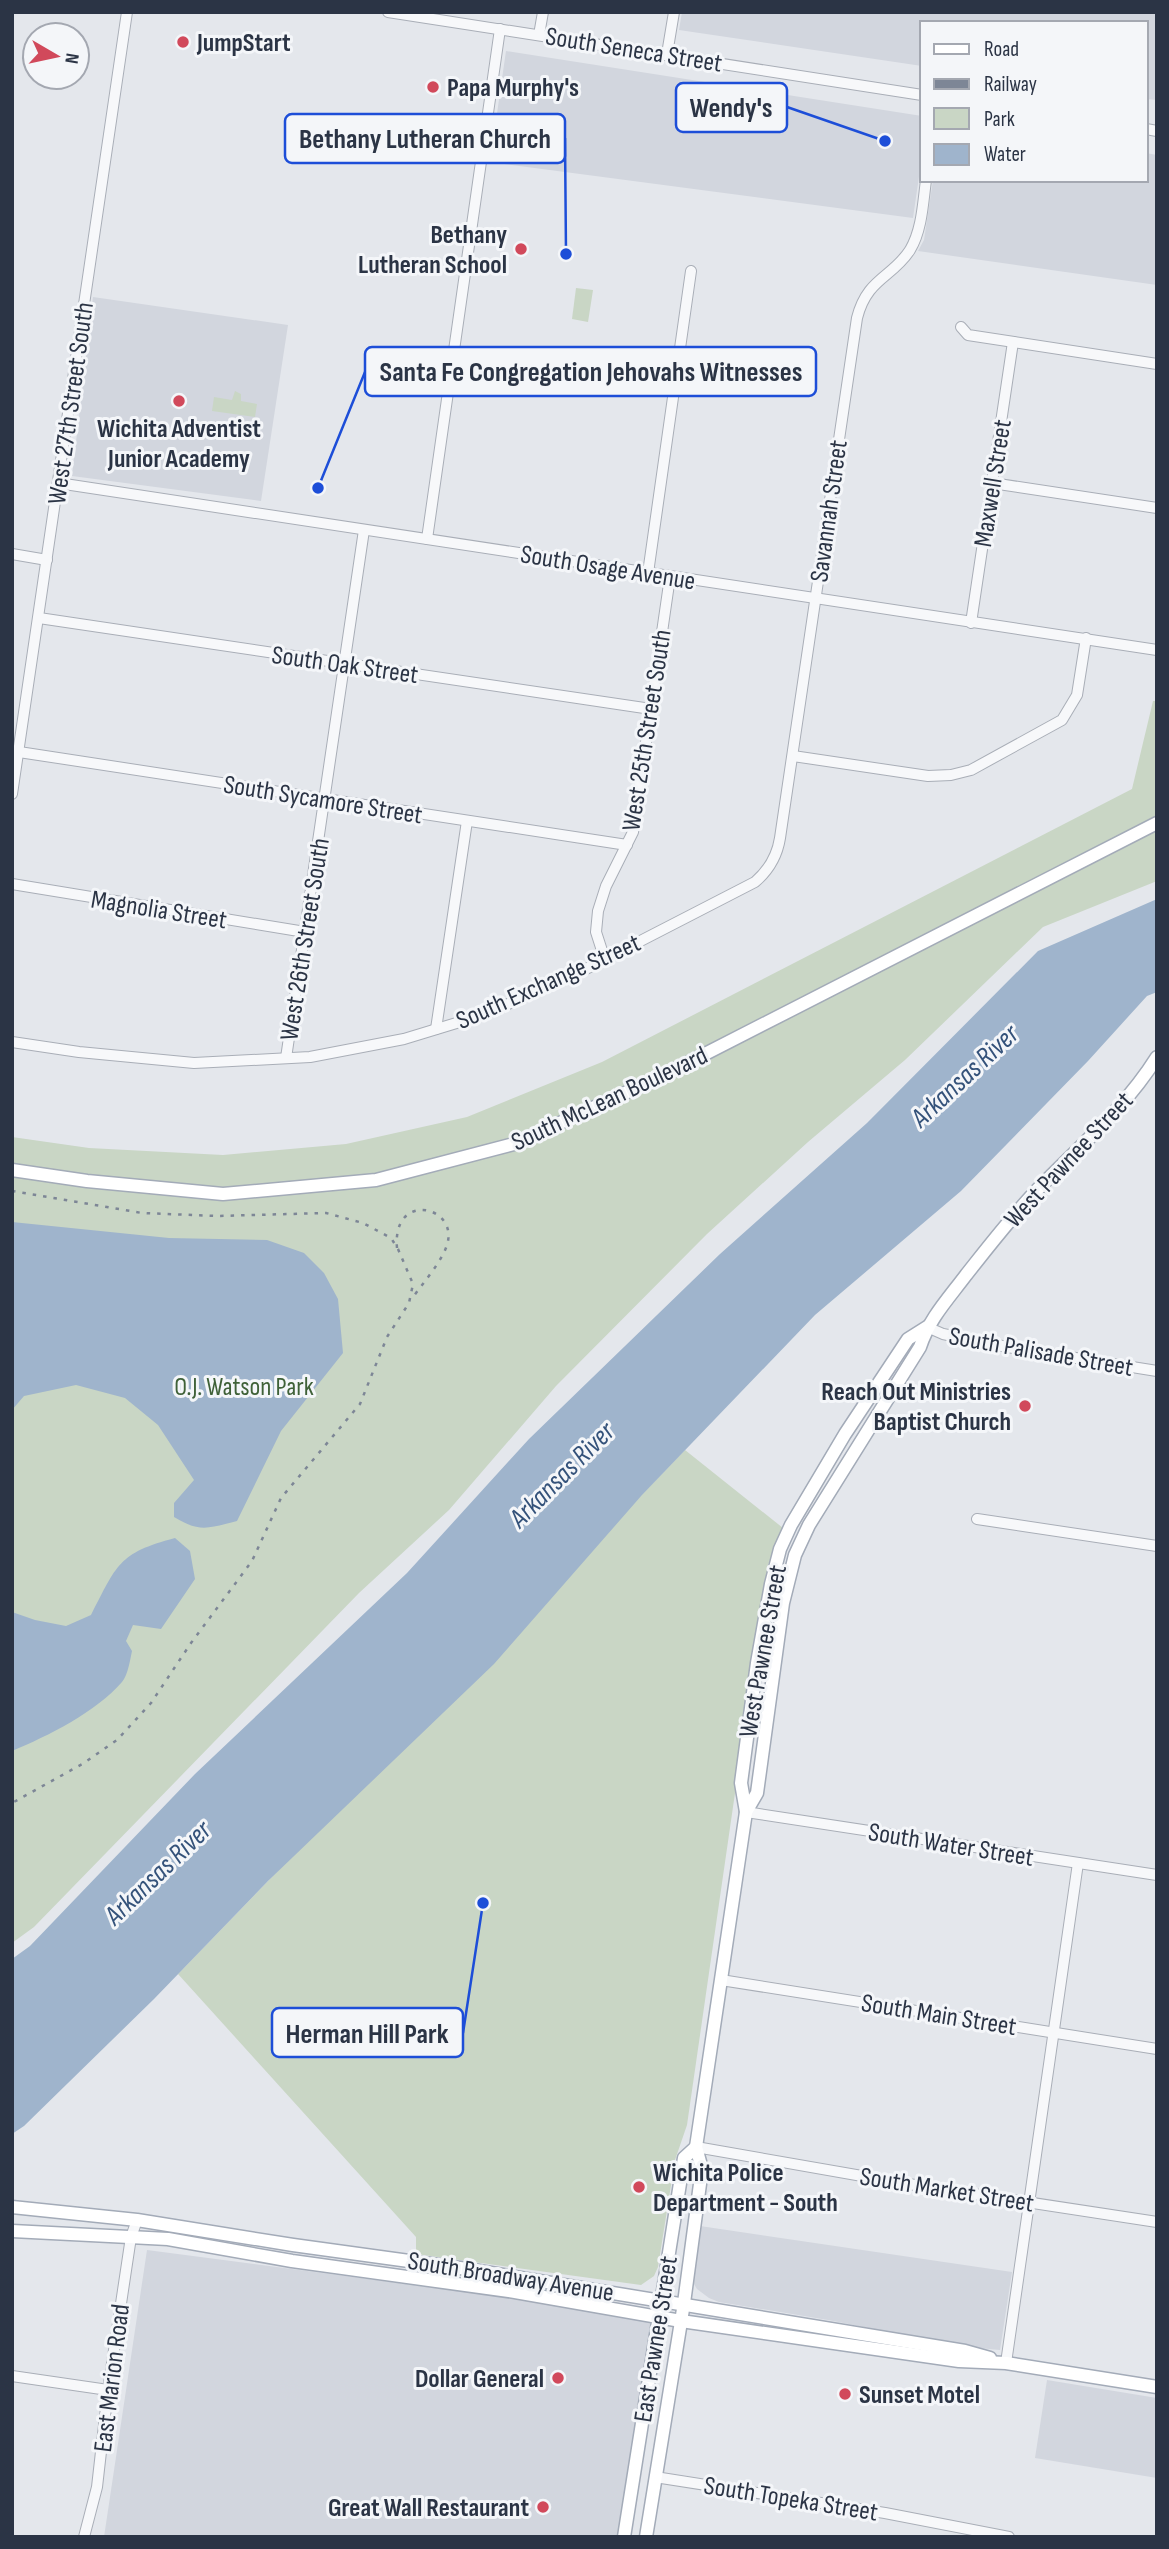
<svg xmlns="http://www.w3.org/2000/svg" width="1169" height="2549" viewBox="0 0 1169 2549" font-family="'Sofia Sans Condensed',sans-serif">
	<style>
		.built { fill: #d2d6de }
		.green { fill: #c9d6c5 }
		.water { fill: #9fb4cc }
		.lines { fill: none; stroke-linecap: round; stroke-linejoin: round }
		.minor-casing { stroke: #a9aeb7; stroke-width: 12 }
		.major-casing { stroke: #a3abb8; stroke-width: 15 }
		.minor { stroke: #f7f8fa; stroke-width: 10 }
		.major { stroke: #fff; stroke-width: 12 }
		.rail { stroke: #7d8696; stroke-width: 2.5; stroke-dasharray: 3.5 7; stroke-linecap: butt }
		.poi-dot { fill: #d1495b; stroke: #f4f6f9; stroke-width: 2.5 }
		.labels { text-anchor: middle; stroke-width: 6; stroke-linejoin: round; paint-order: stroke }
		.poi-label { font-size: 26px; font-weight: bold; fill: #2b3445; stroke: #f4f6f9; text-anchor: start }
		.street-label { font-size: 26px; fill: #2b3445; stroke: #f4f6f9 }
		.park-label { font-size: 26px; fill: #3f6138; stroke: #f4f6f9 }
		.water-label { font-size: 28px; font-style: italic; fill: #34527a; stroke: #f4f6f9 }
		.leader { fill: none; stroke: #1d4ed8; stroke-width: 2.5 }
		.callout-dot { fill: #1d4ed8; stroke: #f4f6f9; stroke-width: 2.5 }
		.callout { fill: #f4f6f9; stroke: #1d4ed8; stroke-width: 2.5 }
		.callout-label { font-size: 28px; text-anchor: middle; font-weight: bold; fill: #2b3445 }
	</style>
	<rect width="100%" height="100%" fill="#e4e7ec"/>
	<!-- built -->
	<g class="built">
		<polygon points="682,12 1157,12 1157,100 1146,99 1146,23 922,23 922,66 679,30"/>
		<polygon points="506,51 922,116 922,156 913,218 490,162"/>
		<polygon points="1146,153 1157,155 1157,285 918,251 924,240 933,180 1146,180"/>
		<polygon points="93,297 288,325 261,501 72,476"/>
		<polygon points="700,2226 1012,2272 1000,2350 968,2347 828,2320 719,2302 709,2298 697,2289 692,2281"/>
		<polygon points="147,2250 657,2317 620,2537 104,2537"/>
		<polygon points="1047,2380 1157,2398 1157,2478 1035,2458"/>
	</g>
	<!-- green -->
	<g class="green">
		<polygon points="576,288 593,290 588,322 572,319"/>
		<polygon points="235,391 241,394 241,401 257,404 255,417 212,411 214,397 232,400"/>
		<polygon points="1153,701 1157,701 1157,881 1043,927 905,1060 808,1142 707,1234 556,1386 449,1510 359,1593 34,1927 12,1943 12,1137 89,1148 223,1155 346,1144 467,1117 602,1062 1132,789"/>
		<polygon points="685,1450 783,1528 768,1565 687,2125 675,2160 658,2267 654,2276 641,2285 416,2254 416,2237 178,1974"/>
	</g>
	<!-- water -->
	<g class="water">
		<polygon points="1157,899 1157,992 1147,996 1088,1061 961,1191 815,1315 642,1495 494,1664 268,1881 154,1999 24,2126 12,2134 12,1959 30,1946 195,1774 407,1573 529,1439 720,1254 867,1123 1038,951"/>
		<path d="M12,1222L169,1238L267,1240L304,1253L324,1273L338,1299L343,1353L281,1431L237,1521C209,1528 200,1533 174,1517V1503L194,1480L158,1425L125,1398L76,1385L24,1396L12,1410Z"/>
		<path d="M175,1538L190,1551L195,1579L161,1629L133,1625L126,1641L132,1651C130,1660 128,1675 122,1682C96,1712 48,1736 12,1751V1612L35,1620L66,1626L91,1615C117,1565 118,1553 175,1538Z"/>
	</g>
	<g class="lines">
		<!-- minor casing -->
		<g class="minor-casing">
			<g id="minor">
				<polyline points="388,12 922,95"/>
				<polyline points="539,35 543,12"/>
				<polyline points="667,54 674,12"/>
				<polyline points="1146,129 1157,131"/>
				<polyline points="961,327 968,335 1157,364"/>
				<polyline points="58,483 1157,650"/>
				<polyline points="992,483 1157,508"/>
				<polyline points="427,539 500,29"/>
				<polyline points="12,554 47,560"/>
				<polyline points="648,573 691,271"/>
				<polyline points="39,618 651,709"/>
				<polyline points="971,623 1013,342"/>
				<polyline points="19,752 627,845"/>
				<polyline points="793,756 928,776 951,775 971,770 1062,720 1077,695 1086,638"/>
				<polyline points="12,794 127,12"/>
				<polyline points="12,884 305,932"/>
				<polyline points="605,960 596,932 598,911 606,886 633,832 670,577"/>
				<polyline points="436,1029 467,821"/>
				<path d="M12,1042L79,1052L194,1063L310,1057L404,1039L486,1014L588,968L755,882C769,870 777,857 780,838L857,318C867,278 892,278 910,250C922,230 923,203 926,180"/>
				<polyline points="286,1058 364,530"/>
				<polyline points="927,1327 943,1334 1007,1347 1157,1371"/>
				<polyline points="977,1519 1157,1546"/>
				<polyline points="746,1812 1157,1875"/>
				<polyline points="721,1980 1157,2049"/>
				<polyline points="696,2147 902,2183 1157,2222"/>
				<polyline points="1006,2363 1078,1863"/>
				<polyline points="12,2376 108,2390"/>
				<polyline points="655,2477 885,2513 1009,2537"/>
				<polyline points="84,2537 97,2487 108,2390 131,2237 137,2220"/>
			</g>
		</g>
		<!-- major casing -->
		<g class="major-casing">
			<g id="major">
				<polyline points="12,1170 87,1181 223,1194 376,1180 514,1144 660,1077 1157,823"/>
				<path d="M746,1812L757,1793L783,1603L795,1555L809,1525L920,1347C929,1319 948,1299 966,1275C989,1246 1012,1216 1038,1189C1080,1146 1125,1108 1157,1057"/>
				<polyline points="12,2207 137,2220 293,2245 467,2269 965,2351 990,2358"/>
				<polyline points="12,2231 168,2239 292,2261 515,2292 681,2321 959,2361 1006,2363 1157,2387"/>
				<polyline points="624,2537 684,2158 696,2147"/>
				<polyline points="646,2537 684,2303 702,2169 696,2147 746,1812 741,1783 757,1663 771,1584 780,1549 791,1525 845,1434 908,1339 927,1327"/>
			</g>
		</g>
		<!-- minor -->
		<use href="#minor" class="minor"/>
		<!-- major -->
		<use href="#major" class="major"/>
		<!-- rail -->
		<g class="rail">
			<polyline points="12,1191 142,1213 217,1216 326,1213 363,1223 391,1238 398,1249 413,1284 409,1303 387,1337 360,1404 281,1498 252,1561 191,1643 151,1703 117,1740 84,1763 12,1803"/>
			<path d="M397,1248C392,1192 455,1205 448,1241C445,1258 423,1283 413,1297"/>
		</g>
	</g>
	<!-- markers -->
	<g class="poi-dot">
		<circle cx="183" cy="42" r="7"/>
		<circle cx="433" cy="87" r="7"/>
		<circle cx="521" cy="249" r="7"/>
		<circle cx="179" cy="401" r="7"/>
		<circle cx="1025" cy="1406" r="7"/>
		<circle cx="639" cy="2187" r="7"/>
		<circle cx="558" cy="2378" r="7"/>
		<circle cx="845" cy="2394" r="7"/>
		<circle cx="543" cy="2507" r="7"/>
	</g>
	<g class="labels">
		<!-- poi labels -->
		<g class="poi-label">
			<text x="197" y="51">JumpStart</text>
			<text x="447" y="96">Papa Murphy's</text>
			<text x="507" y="243" text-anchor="end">Bethany<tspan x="507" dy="30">Lutheran School</tspan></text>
			<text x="179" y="437" text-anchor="middle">Wichita Adventist<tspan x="179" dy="30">Junior Academy</tspan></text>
			<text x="1011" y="1400" text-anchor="end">Reach Out Ministries<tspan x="1011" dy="30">Baptist Church</tspan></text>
			<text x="653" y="2181">Wichita Police<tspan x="653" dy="30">Department - South</tspan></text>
			<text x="544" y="2387" text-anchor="end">Dollar General</text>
			<text x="859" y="2403">Sunset Motel</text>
			<text x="529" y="2516" text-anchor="end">Great Wall Restaurant</text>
		</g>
		<!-- street labels -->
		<g class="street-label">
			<text transform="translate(634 49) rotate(9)" y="9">South Seneca Street</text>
			<text transform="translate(70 403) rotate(-82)" y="9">West 27th Street South</text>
			<text transform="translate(992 483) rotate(-81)" y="9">Maxwell Street</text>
			<text transform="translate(828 511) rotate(-82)" y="9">Savannah Street</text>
			<text transform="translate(608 567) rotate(9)" y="9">South Osage Avenue</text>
			<text transform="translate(345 664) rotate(8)" y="9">South Oak Street</text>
			<text transform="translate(646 730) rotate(-81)" y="9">West 25th Street South</text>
			<text transform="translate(323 799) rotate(9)" y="9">South Sycamore Street</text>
			<text transform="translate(159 909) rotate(9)" y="9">Magnolia Street</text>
			<text transform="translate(304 939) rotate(-81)" y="9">West 26th Street South</text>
			<text transform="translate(548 981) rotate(-24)" y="9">South Exchange Street</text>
			<text transform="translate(609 1098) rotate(-25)" y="9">South McLean Boulevard</text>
			<text transform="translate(1068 1159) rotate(-47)" y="9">West Pawnee Street</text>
			<text transform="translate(1041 1351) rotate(10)" y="9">South Palisade Street</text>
			<text transform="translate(762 1651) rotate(-80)" y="9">West Pawnee Street</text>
			<text transform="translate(951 1844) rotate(9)" y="9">South Water Street</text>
			<text transform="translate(939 2014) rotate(9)" y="9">South Main Street</text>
			<text transform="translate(947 2189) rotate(9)" y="9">South Market Street</text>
			<text transform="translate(511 2276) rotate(9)" y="9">South Broadway Avenue</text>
			<text transform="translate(655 2339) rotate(-81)" y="9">East Pawnee Street</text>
			<text transform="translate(111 2378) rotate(-83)" y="9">East Marion Road</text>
			<text transform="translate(791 2498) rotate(9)" y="9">South Topeka Street</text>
		</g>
		<!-- park labels -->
		<g class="park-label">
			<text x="244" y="1395">O.J. Watson Park</text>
		</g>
		<!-- water labels -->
		<g class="water-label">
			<text transform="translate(964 1075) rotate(-43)" y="10">Arkansas River</text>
			<text transform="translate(561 1474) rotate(-45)" y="10">Arkansas River</text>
			<text transform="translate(157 1872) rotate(-44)" y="10">Arkansas River</text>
		</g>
	</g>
	<!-- callouts -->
	<path class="leader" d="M885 141L787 107M566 254L565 138M318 488L365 372M483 1903L463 2033"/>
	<g class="callout-dot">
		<circle cx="885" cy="141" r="7"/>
		<circle cx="566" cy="254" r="7"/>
		<circle cx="318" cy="488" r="7"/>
		<circle cx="483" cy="1903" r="7"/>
	</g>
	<g class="callout">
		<rect x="676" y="83" width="111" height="49" rx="7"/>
		<rect x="285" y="114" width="280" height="49" rx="7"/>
		<rect x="365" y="347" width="451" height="49" rx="7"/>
		<rect x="272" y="2008" width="191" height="49" rx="7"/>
	</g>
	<g class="callout-label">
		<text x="731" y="117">Wendy's</text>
		<text x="425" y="148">Bethany Lutheran Church</text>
		<text x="591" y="381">Santa Fe Congregation Jehovahs Witnesses</text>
		<text x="367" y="2043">Herman Hill Park</text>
	</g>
	<!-- border -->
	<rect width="1169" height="2549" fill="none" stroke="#2b3445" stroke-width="28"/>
	<!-- legend -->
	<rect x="920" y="21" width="228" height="161" fill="#f4f6f9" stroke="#a4a8b1" stroke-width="2"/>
	<rect x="934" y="44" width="35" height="10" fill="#ffffff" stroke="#a4a8b1" stroke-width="2"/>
	<text x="984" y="56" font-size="21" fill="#2b3445">Road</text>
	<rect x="934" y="79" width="35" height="10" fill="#7d8696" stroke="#a4a8b1" stroke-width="2"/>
	<text x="984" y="91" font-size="21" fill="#2b3445">Railway</text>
	<rect x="934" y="108" width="35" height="21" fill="#c9d6c5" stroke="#a4a8b1" stroke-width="2"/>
	<text x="984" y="126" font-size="21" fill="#2b3445">Park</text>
	<rect x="934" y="144" width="35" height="21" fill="#9fb4cc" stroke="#a4a8b1" stroke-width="2"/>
	<text x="984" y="161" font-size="21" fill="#2b3445">Water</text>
	<!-- north arrow -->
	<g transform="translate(56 56) rotate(99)"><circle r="33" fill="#f4f6f9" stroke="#a4a8b1" stroke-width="2"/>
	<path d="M0-5L12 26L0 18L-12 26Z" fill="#d1495b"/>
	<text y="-10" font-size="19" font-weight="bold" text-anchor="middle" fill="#2b3445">N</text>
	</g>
</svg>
